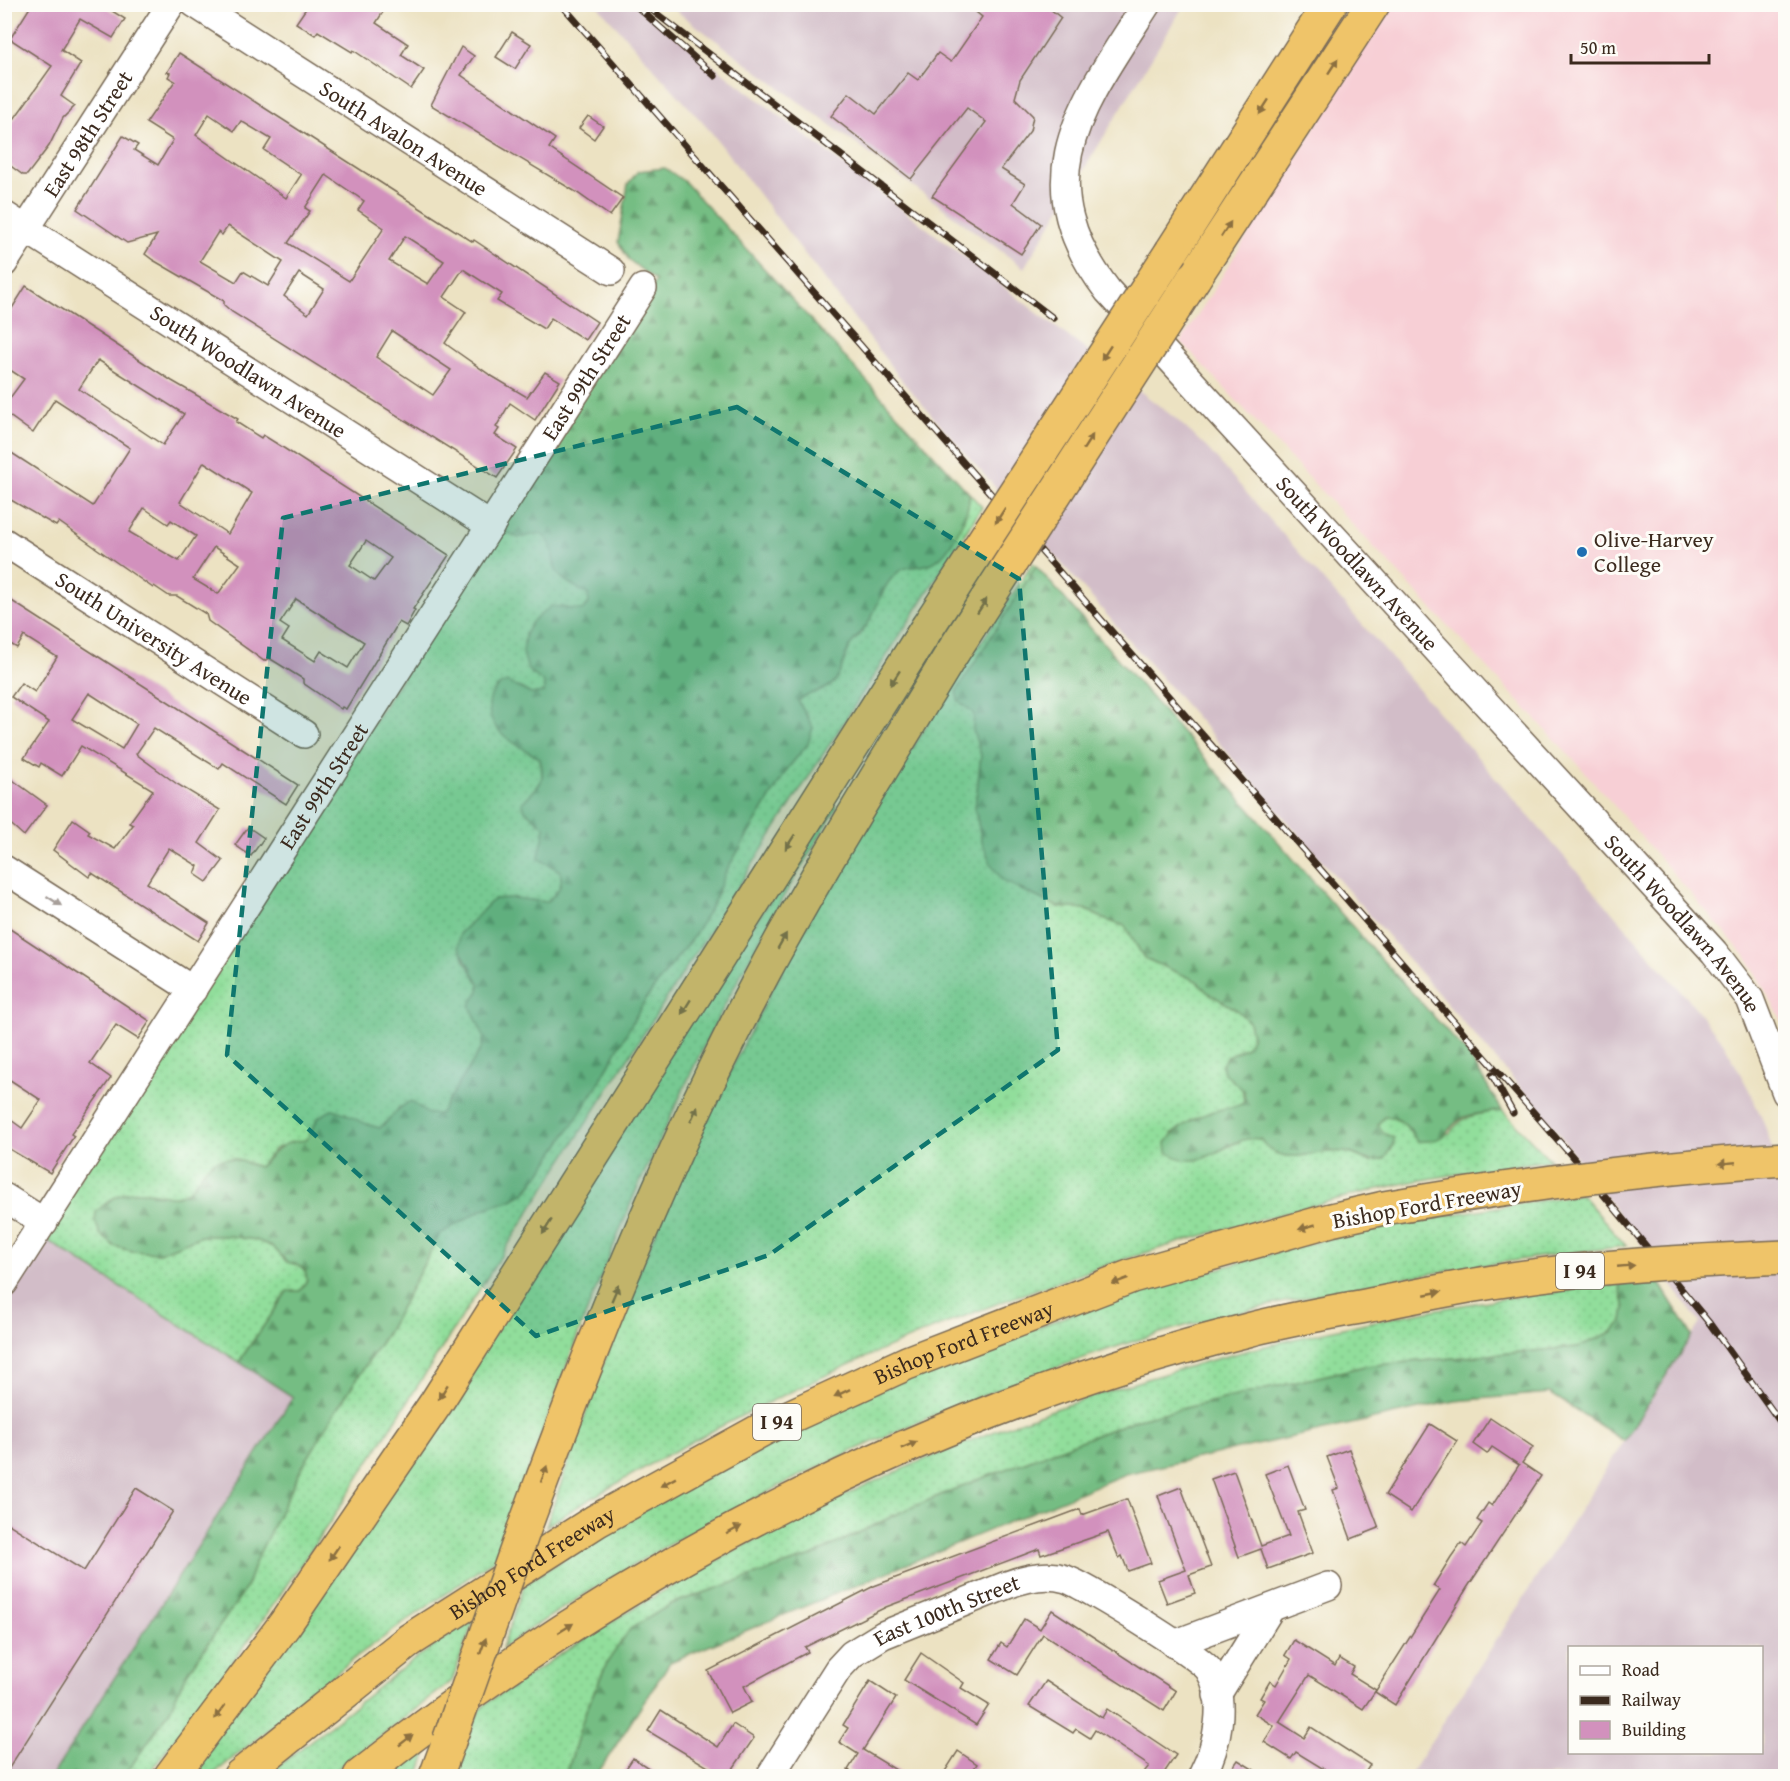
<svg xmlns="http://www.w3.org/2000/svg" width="1790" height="1781" viewBox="0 0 1790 1781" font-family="'Gentium Book Plus',serif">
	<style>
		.built { fill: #f7cfd5 }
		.industrial { fill: #d2bdc8; fill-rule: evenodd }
		.grass { fill: url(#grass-dots); stroke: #66845c; stroke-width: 1.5 }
		.forest { fill: url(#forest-firs); stroke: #587450; stroke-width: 1.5 }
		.building { fill: #d291bd; fill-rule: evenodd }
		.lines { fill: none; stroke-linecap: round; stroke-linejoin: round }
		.minor-casing { stroke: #796a57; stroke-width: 30 }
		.highway-casing { stroke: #796a57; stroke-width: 36 }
		.minor { stroke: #fff; stroke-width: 27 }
		.highway { stroke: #efc469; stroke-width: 33 }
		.rail-casing { stroke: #3b2a1e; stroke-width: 7 }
		.rail { stroke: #fdfcf7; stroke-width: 4.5; stroke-dasharray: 14; stroke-linecap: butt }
		.highway-bridge-casing { stroke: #796a57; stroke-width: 36; stroke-linecap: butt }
		.highway-bridge { stroke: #efc469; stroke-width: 33 }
		.oneway { fill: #8c6f40 }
		.oneway2 { fill: #a79f9a }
		.marked { fill: #0f766e; fill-opacity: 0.2; stroke: #0f766e; stroke-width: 4.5; stroke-dasharray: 12 8; stroke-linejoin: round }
		.poi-dot { fill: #1f6fb2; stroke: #fdfcf7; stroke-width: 2 }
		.labels { text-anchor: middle; stroke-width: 6; stroke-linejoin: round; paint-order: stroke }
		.shield { fill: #fdfcf7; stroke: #75695f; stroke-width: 1.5 }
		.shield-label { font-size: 21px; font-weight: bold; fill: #3b2a1e }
		.street-label { font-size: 22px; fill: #3b2a1e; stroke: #fdfcf7 }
		.poi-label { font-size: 22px; fill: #3b2a1e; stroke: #fdfcf7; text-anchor: start }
	</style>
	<defs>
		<pattern id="grass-dots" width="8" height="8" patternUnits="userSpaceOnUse" patternTransform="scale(1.5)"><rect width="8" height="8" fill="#91de9b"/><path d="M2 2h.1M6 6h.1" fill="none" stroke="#7ebf85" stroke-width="1.8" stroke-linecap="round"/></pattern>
		<pattern id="forest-firs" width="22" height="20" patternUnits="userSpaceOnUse" patternTransform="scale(1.5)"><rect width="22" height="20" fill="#74bd83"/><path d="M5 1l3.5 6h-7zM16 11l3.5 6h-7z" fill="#609a6b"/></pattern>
	</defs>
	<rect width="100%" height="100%" fill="#fdfcf7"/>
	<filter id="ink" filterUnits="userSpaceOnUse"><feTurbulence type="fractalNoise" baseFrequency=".0167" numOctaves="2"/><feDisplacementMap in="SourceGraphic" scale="12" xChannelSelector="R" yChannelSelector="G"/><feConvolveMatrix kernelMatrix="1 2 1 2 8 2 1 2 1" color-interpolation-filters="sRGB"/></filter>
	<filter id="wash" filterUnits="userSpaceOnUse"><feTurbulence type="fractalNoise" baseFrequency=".008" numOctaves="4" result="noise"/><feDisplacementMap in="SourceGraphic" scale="24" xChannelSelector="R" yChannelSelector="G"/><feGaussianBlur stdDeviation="1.35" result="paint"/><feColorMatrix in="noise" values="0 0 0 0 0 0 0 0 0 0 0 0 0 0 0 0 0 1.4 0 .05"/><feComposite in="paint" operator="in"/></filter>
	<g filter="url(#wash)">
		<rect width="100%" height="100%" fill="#ece2c2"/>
		<!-- built -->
		<polygon class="built" points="1391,5 1785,5 1785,1026 1747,958 1576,762 1181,342"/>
		<!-- industrial -->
		<g class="industrial">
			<path d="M597,5H635L1175,418L1208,449L1359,621L1695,1007L1724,1044L1748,1088L1764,1123L1785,1187V1776H1409L1700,1323L1547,1118L903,382L711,132ZM1570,1648H1762V1752H1570Z"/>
			<polygon points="668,5 1184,5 1024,268"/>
			<polygon points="42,1237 294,1396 52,1776 5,1776 4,1295"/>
		</g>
		<!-- grass -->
		<g class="grass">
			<path d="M969,493L982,507L334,1516L251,1637L147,1776H124L169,1712L184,1678L246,1588L256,1560L300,1471L335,1412L388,1331L440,1234L483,1209L512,1200L525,1193L540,1174L596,1088L645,1000L695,934L715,899L726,871L788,768L808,744V717L798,702L803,696L821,691L834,683L851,644L861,634L888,582L901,568L931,563C944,544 971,518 969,493Z"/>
			<path d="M502,523L518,538L540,533C561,548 547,562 560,576C566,584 580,588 589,595V603L583,610H572L561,606C522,622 524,631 528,670L545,683L544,692L531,694L521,688L501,733L539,759C547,786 537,785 522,803L525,810L545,827C545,839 539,847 540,859L560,871C564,885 558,893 546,902L514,898L494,899L460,933L464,960L479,983L481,1026L484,1037L481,1049L440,1114L428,1115L419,1107H399L390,1121L380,1128L352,1120L346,1113L319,1117L306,1141L276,1148L259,1167L233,1158L204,1170L190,1191L174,1197L150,1192L114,1246L132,1251L159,1253L201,1236H230L256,1240L273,1247L287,1262L295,1264L305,1270L307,1280L300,1291L287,1292C272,1316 254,1338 239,1362L42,1237Z"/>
			<path d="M1033,563L1036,566L956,692L974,714L973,730L981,755L975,809L982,842L992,866L1017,888L1058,907L1085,909L1106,920L1125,926L1144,958L1197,981L1207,992L1237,1010L1249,1022L1252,1035L1247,1047L1237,1051L1244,1102L1239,1107L1209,1113L1172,1133L1204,1158L1248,1137L1260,1139C1284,1171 1313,1148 1344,1152C1353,1153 1363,1159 1371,1162L1383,1133L1378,1124L1384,1117C1401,1117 1408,1127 1417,1141L1450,1133C1463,1113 1481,1115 1502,1110L1550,1160C1502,1167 1453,1174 1406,1183C1351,1194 1297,1210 1243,1224C995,1292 764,1390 546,1526C583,1422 618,1317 663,1215C704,1120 751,1028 800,937C868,809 955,684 1033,563Z"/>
			<polygon points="834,805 837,807 783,897 728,998 696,1062 636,1190 583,1321 496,1558 357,1656 211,1776 185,1776"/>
			<path d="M1581,1194L1626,1246C1478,1263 1329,1288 1185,1326C1115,1345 1046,1371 979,1397C810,1464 652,1546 502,1648L525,1583L644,1510L771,1442L874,1392L1079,1311L1191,1276L1323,1240L1404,1222Z"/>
			<path d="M1619,1284L1625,1308L1623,1321L1612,1332L1578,1347L1365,1366L1138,1419L962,1486L901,1512L812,1556L671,1604L608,1661L586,1710L566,1776H456C461,1762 472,1720 481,1709C488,1700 503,1693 513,1687C554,1657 596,1631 639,1605C694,1574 748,1542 805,1514C1059,1389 1337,1313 1619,1284Z"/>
			<polygon points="475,1617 452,1681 328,1776 266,1776 408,1664"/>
			<polygon points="430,1744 418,1776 389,1776"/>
		</g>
		<!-- forest -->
		<g class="forest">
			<path d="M665,168L685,182L969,493C971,512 950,555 932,563C913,571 904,560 888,583C880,594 877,608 870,620C865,629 856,636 851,645C844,656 843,672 834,682C825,693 808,691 798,701L813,727L808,744L788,768L726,871L715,899L695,934L645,1000L596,1088L540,1174L524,1193L512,1200L483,1209L440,1234L388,1331L335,1412L300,1471L256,1560L246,1588L184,1678L169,1712L124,1776H52L293,1397L239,1362C254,1338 272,1316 287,1291H300L307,1280L305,1270L295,1264L287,1262L273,1247L256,1240L230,1236H201L159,1253L132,1251L114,1246L100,1234L95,1221L96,1212C117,1191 130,1189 159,1194C166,1195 172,1197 178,1196C200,1189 199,1166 218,1160C233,1155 245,1164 259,1167C278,1150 278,1142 306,1140L319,1117L333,1109C351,1114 359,1124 380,1128C392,1119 397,1107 411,1101L428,1114H440L481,1049L484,1037L470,1005L479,991V983L458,946L460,933L494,899L514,898L546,902C558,893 564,885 560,871L539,859C539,847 545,839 545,827L525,810L522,803C537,786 547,786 540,759C528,750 510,743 500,732C485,716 484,690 507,682L531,694L544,692V683L528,670L523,653L525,634L532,622L551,606L582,610L589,603L588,595C580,588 566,583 560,576C547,562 561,547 540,533L518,538L507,533L502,523L656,281L629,260L618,242L628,184L638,171Z"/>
			<path d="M1036,566L1374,951L1467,1053L1502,1110C1491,1113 1475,1113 1465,1117C1443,1127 1451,1143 1417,1141C1408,1127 1401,1116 1384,1117L1378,1124L1383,1133L1394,1138L1393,1146L1385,1159C1362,1164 1364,1155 1345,1152C1313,1147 1284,1172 1260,1139C1225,1133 1206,1178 1167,1152L1166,1143C1177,1125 1201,1114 1222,1109C1230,1107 1237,1108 1244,1102V1091L1224,1073L1222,1065L1226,1057L1247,1047L1252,1035L1249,1022L1237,1010L1207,992L1197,981L1144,958L1125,926L1106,920L1085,909L1058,907L1003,881L992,866L982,842L975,809L981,755L973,730L974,714L958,700L956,692Z"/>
			<polygon points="1658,1281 1692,1335 1624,1441 1550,1393 1455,1401 1125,1474 670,1662 596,1776 566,1776 586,1710 608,1661 630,1629 671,1604 812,1556 901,1512 962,1486 1138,1419 1365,1366 1578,1347 1612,1332 1623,1321 1625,1308 1619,1284"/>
		</g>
		<g id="blocks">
			<!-- building -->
			<g class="building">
				<polygon points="32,4 101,4 125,19 113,38 80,19 61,50 81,63 61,96 75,106 63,118 49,146 27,175 23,175 4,161 4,117 12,122 52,66 10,39"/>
				<polygon points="309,4 388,4 376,23 408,44 401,55 424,70 411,89 353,50 352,52 318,31 315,35 296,23"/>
				<polygon points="966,4 1044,4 1061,18 1020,80 1015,98 1033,116 1030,131 1001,169 1025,184 1013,203 1041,224 1021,254 932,196 986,122 967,108 911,179 831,116 849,93 876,114 908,73 918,80 938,53 951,62 982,17"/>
				<polygon points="512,32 531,44 515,69 496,57"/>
				<polygon points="461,47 474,56 461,75 555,139 549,148 623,198 610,216 576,192 431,105"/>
				<path d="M179,53L434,217L473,242L474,240L597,322L585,340L551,318L544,329L497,301L502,294L463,269L444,297L466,312L445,343L450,347L490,375L527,397L545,372L560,381L535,420L510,403L496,427L499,429L495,435L517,449L497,478L232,312L224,305V301L153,260L145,254L157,235L127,243L77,209L123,136L138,145L134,150L158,165L173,140L146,123L175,81L168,77L170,73L167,72ZM209,114L234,131L241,121L271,139L264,150L301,175L286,198L196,135ZM326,175L364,201L358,210L384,228L349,281L288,243L310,211L305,208ZM228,226L283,262L268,286L243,271L236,282L200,261L218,232L222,235ZM405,236L444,261L428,284L389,261ZM299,273L324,289L308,314L284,296ZM392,331L451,370L433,395L376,357Z"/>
				<polygon points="588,116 603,126 594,139 579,128"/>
				<path d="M26,286L172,381L238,419L236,422L261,438L263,435L282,447L449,555L413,609L415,610L406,626L399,622L346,709L342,707L341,709L303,683V679L269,658L264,661L208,621L206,614L177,596H169L154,586L153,588L59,522L56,526L4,496V448L93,506L130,448L55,399L33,433L4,412V406L24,379L4,366V321ZM98,360L184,414L163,445L79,389ZM204,462L252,493L228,534L180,502ZM144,508L168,524L171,520L196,536L179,561L129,532ZM366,541L391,558L374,581L350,565ZM214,547L240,564L218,594L193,579ZM296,599L364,642L348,668L321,651L315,661L282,640L289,629L280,623Z"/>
				<path d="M4,596L298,785L286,804L223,763L219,769L154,728L136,754L177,784L220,810L199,843L223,861L207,882L195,874L198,866L169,848L147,883L209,923L198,941L92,873L89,877L53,850L73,819L90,831L88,834L115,849L133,825L129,823L153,790L81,746L62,776L41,763L39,767L24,758L49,722L11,697L21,683L35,692L57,657L24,636L17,648L4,640ZM89,693L137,724L122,749L72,719Z"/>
				<polygon points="10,778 47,805 24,836 4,818 4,786"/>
				<polygon points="248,827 264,838 251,856 235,845"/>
				<polygon points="4,925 150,1021 138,1039 116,1025 90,1063 111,1078 71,1134 74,1136 50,1173 4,1146 4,1115 22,1128 41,1100 4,1076"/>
				<polygon points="1490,1418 1533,1447 1522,1463 1541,1476 1467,1588 1395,1705 1375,1692 1440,1590 1433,1586 1451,1557 1461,1543 1466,1547 1482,1523 1477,1520 1488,1503 1492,1506 1519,1465 1492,1447 1487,1454 1473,1444"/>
				<polygon points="1430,1424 1457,1441 1411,1512 1385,1495"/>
				<polygon points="1349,1449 1379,1528 1351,1539 1333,1490 1339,1488 1327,1457"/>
				<polygon points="1288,1465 1305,1510 1298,1512 1313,1553 1268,1569 1261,1549 1239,1557 1211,1479 1234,1471 1261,1546 1289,1536 1265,1474"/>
				<polygon points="1181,1487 1211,1567 1189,1575 1195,1593 1167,1603 1158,1580 1186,1570 1158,1496"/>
				<polygon points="136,1488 173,1511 4,1776 4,1521 84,1571"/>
				<polygon points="1127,1499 1151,1563 1128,1571 1122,1556 1119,1558 1108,1532 1041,1555 1039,1549 886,1607 805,1647 808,1652 744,1686 752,1702 730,1713 708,1671 874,1586 1080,1509 1082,1515"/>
				<polygon points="1052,1610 1176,1691 1164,1711 1043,1634 1017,1675 991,1659 1001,1643 1007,1647 1024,1619 1040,1629"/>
				<polygon points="1294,1640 1335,1666 1339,1658 1354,1667 1350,1674 1376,1690 1363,1709 1309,1675 1279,1722 1304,1738 1311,1727 1370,1765 1363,1776 1335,1776 1296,1752 1291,1759 1264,1742 1274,1726 1255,1714 1264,1700 1260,1698 1270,1681 1276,1685 1291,1659 1285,1655"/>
				<polygon points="921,1653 964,1683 961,1688 989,1705 976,1725 904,1680"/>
				<polygon points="870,1681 896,1698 863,1750 906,1776 858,1776 848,1770 858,1754 839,1742 848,1728 843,1725"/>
				<polygon points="1046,1681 1102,1718 1107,1709 1176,1755 1162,1776 1141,1776 1149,1766 1095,1730 1090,1738 1076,1729 1073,1733 1029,1706"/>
				<polygon points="661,1710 718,1747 733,1724 754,1738 728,1776 723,1776 648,1731"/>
				<polygon points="958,1751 977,1764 969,1776 942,1776"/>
				<polygon points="633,1758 661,1776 621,1776"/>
				<polygon points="1238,1760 1264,1776 1227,1776"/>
			</g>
		</g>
	</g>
	<g filter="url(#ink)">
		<use href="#blocks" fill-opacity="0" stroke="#796a57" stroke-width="1.5"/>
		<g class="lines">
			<!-- minor casing -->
			<g class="minor-casing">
				<g id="minor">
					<path id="s1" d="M195,4L611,271"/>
					<path id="s2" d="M1147,4C1082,105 1022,179 1108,291L1714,952L1750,999L1786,1093"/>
					<path id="s3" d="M4,215L491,526"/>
					<path id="s4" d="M4,263L171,4"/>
					<path id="s5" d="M4,542L304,734"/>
					<polyline points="4,869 193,990"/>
					<polyline points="4,1197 44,1222"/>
					<path id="s6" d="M4,1283L643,288"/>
					<polyline points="1174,1644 1328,1586"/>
					<polyline points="1217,1695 1271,1608"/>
					<path id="s7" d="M770,1776L838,1669L852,1654L883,1635L1007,1585C1025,1578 1047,1573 1066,1579C1084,1585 1200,1656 1209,1670C1228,1700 1217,1747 1202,1776"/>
				</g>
			</g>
			<!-- highway casing -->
			<g class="highway-casing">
				<g id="highway">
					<polyline points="1172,251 1330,4"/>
					<polyline points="1194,278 1373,4"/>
					<path d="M524,1529C592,1344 665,1159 757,985C817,872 885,764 951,655"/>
					<polyline points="171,1776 285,1624 436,1403 927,628"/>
					<path id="s8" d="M240,1776L410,1640L596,1521L765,1428L907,1363L1132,1276L1331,1220L1384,1208"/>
					<path d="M360,1776C622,1569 923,1411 1248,1330C1290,1319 1333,1312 1376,1304"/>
					<polyline points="436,1776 449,1741"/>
				</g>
			</g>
			<!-- minor -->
			<use href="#minor" class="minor"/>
			<!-- highway -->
			<use href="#highway" class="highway"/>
			<!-- rail casing -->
			<g class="rail-casing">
				<g id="rail">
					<polyline points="561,4 1571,1155 1710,1324 1786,1430"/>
					<polyline points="634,4 715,76"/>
					<polyline points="644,4 1053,318"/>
					<polyline points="1492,1075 1513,1113"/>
				</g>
			</g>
			<!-- rail -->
			<use href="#rail" class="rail"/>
			<!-- highway-bridge casing -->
			<g class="highway-bridge-casing">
				<g id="highway-bridge">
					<polyline points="927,628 1172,251"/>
					<polyline points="951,655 1194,278"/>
					<path d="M1384,1208C1517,1185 1651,1167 1786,1159"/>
					<path d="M1376,1304C1415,1296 1454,1288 1493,1282C1590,1266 1688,1261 1786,1257"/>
					<polyline points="449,1741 524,1529"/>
				</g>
			</g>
			<!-- highway-bridge -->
			<use href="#highway-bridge" class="highway-bridge"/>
		</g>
		<!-- one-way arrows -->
		<defs><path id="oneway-solid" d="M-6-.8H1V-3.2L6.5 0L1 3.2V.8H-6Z" transform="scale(1.5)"/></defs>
		<g class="oneway">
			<use href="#oneway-solid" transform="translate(1333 66) rotate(-57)"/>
			<use href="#oneway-solid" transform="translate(1264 107) rotate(123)"/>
			<use href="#oneway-solid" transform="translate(1226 229) rotate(-57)"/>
			<use href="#oneway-solid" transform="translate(1106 353) rotate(123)"/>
			<use href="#oneway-solid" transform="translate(1088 442) rotate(-57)"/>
			<use href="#oneway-solid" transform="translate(1000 516) rotate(123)"/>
			<use href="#oneway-solid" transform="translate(982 606) rotate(-57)"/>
			<use href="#oneway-solid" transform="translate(895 678) rotate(123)"/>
			<use href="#oneway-solid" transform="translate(790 842) rotate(123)"/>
			<use href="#oneway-solid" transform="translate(782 941) rotate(-60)"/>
			<use href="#oneway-solid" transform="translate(686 1007) rotate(122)"/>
			<use href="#oneway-solid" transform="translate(694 1114) rotate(-66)"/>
			<use href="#oneway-solid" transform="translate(1727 1163) rotate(175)"/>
			<use href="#oneway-solid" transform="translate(547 1227) rotate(122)"/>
			<use href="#oneway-solid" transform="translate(1307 1227) rotate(164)"/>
			<use href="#oneway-solid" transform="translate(1626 1266) rotate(-5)"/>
			<use href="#oneway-solid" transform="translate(1120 1281) rotate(159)"/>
			<use href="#oneway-solid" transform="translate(615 1293) rotate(-67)"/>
			<use href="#oneway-solid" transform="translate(1433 1293) rotate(-11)"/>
			<use href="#oneway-solid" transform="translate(443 1392) rotate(122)"/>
			<use href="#oneway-solid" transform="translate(842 1393) rotate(155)"/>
			<use href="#oneway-solid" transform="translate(909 1445) rotate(-24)"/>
			<use href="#oneway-solid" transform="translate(544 1474) rotate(-70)"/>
			<use href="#oneway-solid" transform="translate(668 1482) rotate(151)"/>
			<use href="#oneway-solid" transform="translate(734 1530) rotate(-28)"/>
			<use href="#oneway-solid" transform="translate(334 1553) rotate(124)"/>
			<use href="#oneway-solid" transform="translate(566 1628) rotate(-32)"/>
			<use href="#oneway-solid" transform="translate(483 1646) rotate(-70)"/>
			<use href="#oneway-solid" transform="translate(220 1712) rotate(127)"/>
			<use href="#oneway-solid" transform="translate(406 1740) rotate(-38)"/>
		</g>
		<use class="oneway2" href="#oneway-solid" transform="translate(54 901) rotate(33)"/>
	</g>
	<!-- marked area -->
	<path class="marked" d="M737,407L1019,579L1058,1050L769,1255L536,1336L227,1055L283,518Z"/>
	<!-- markers -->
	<circle class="poi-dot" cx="1582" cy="552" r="6"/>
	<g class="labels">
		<!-- shield labels -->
		<g class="shield">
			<rect x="1556" y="1253" width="48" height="36" rx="4.5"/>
			<rect x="753" y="1404" width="48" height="36" rx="4.5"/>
		</g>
		<g class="shield-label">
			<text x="1580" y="1278">I 94</text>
			<text x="777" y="1429">I 94</text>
		</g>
		<!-- street labels -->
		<g class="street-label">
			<text dy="8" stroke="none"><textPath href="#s4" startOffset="154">East 98th Street</textPath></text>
			<text dy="8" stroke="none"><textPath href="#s1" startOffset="248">South Avalon Avenue</textPath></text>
			<text dy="8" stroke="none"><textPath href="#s3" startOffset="290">South Woodlawn Avenue</textPath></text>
			<text dy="8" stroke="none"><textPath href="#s6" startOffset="1077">East 99th Street</textPath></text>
			<text dy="8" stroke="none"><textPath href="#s2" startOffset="687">South Woodlawn Avenue</textPath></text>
			<text dy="8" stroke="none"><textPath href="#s5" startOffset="178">South University Avenue</textPath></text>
			<text dy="8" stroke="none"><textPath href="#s6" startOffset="591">East 99th Street</textPath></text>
			<text dy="8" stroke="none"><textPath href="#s2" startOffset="1173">South Woodlawn Avenue</textPath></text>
			<text transform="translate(1427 1204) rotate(-10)" y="8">Bishop Ford Freeway</text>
			<text dy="8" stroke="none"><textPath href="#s8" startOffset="848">Bishop Ford Freeway</textPath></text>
			<text dy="8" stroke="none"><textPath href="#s8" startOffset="362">Bishop Ford Freeway</textPath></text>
			<text dy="8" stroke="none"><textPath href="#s7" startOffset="252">East 100th Street</textPath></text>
		</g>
		<!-- poi labels -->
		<g class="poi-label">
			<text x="1594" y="547">Olive-Harvey<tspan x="1594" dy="25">College</tspan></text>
		</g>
	</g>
	<!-- margin -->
	<rect width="1790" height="1781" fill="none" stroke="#fdfcf7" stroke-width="24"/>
	<!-- legend -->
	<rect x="1568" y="1646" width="195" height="108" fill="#fdfcf7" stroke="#afa8a0" stroke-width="1.5"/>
	<rect x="1580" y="1666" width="30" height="9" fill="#ffffff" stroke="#afa8a0" stroke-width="1.5"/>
	<text x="1622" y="1676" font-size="18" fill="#3b2a1e">Road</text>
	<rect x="1580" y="1696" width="30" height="9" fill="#3b2a1e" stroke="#afa8a0" stroke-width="1.5"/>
	<text x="1622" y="1706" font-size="18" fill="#3b2a1e">Railway</text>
	<rect x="1580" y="1721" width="30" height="18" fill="#d291bd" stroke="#afa8a0" stroke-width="1.5"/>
	<text x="1622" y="1736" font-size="18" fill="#3b2a1e">Building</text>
	<!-- scale -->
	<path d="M1571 54v9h138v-9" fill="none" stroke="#3b2a1e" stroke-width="3"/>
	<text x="1580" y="54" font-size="18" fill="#3b2a1e" stroke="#fdfcf7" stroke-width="4.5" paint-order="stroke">50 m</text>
</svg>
